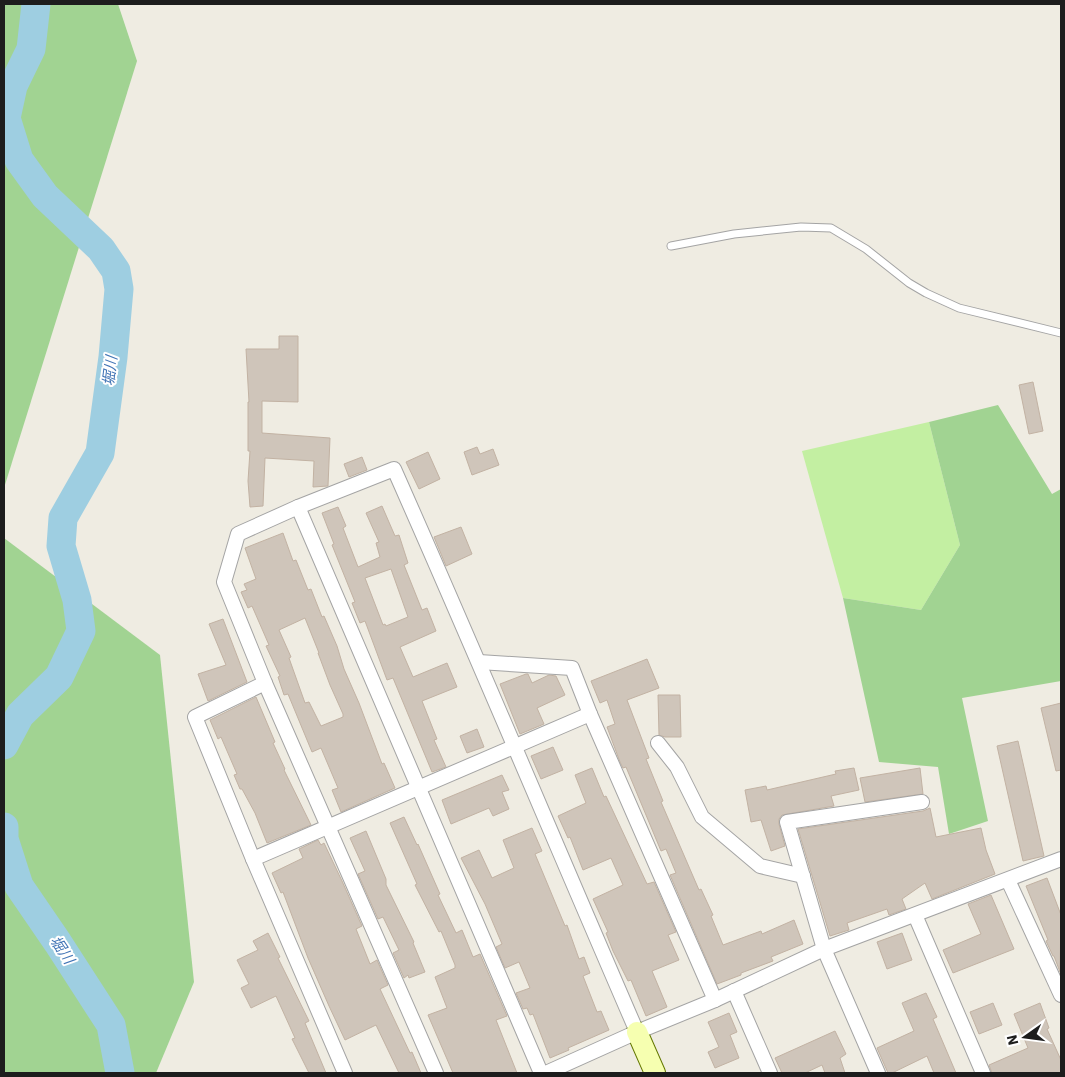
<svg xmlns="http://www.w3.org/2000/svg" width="1065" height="1077" viewBox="0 0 1065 1077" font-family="'IBM Plex Sans','Noto Sans JP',sans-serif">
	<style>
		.grass { fill: #c3efa2 }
		.forest { fill: #a1d392 }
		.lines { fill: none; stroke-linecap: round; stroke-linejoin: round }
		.river { stroke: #9ecee1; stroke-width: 29 }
		.building { fill: #cfc5ba; stroke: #c2b2a3; fill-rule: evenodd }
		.lane-casing { stroke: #a4a4a4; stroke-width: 9 }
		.street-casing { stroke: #a4a4a4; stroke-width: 16 }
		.secondary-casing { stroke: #647800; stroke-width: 22 }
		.lane { stroke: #fff; stroke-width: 7 }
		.street { stroke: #fff; stroke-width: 14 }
		.secondary { stroke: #f6ffb0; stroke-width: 20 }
		.labels { text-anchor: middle; stroke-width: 4; stroke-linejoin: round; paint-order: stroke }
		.water-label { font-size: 15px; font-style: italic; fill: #4174b5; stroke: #fff }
	</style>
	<rect width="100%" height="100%" fill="#efece2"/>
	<!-- grass -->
	<polygon class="grass" points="929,422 960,545 921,610 843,598 802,451"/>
	<!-- forest -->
	<g class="forest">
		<polygon points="4,4 118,4 137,61 4,488"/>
		<polygon points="998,405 1052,494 1061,489 1061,681 962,698 988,821 949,834 938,767 879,762 843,598 921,610 960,545 929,422"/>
		<polygon points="4,538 160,655 194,982 156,1073 4,1073"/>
	</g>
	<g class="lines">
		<!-- river -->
		<g class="river">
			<polyline points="4,745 20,715 59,677 81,631 77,600 61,546 63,518 100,453 113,357 119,289 116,271 101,249 45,196 19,160 6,118 13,86 31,49 36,4"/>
			<polyline points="4,827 4,839 19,886 58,943 111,1025 120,1073"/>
		</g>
	</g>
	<!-- building -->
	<g class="building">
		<polygon points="279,336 298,336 298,402 262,401 262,433 330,438 328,486 313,487 314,461 265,458 263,506 250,507 248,481 250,451 248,451 248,402 249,402 246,349 279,349"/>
		<polygon points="1033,382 1043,431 1029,434 1019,385"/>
		<polygon points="477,447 480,454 493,449 499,465 472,475 464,452"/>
		<polygon points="428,452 440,479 419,489 406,462"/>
		<polygon points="362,457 367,470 349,477 344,464"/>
		<path d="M382,506L395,536L399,535L408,563L404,565L422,610L427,608L436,631L400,647L413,677L447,663L457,687L422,701L437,739L434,740L446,767L432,772L393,678L387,680L365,621L360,623L352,603L355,602L332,545L334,544L322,513L338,507L346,526L343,528L358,567L380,557L376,543L379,542L366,513ZM391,569L408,617L386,626L385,624L383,625L365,578Z"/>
		<polygon points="461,527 472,554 446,566 434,537"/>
		<path d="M283,533L293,561L296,560L308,590L311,589L322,617L324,616L337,646L344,669L359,703L382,764L384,763L395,788L341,812L332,790L338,788L321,748L312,752L288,694L284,695L278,677L280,676L266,646L269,645L252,606L248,608L241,592L247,590L244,584L256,579L245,548ZM305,618L319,653H318L330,685L343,714V717L321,726L309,702L305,703L289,658L291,657L279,630Z"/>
		<polygon points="223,619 247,682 208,701 198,674 226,665 209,624"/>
		<polygon points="647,659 659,688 627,700 649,758 646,759 663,801 661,802 699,890 701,889 713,915 711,916 723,945 761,931 762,934 794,920 803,944 771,957 773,961 741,973 741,975 717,984 670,875 676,873 666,849 661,851 626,767 623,768 620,762 607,727 615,724 607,700 600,703 591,681"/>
		<polygon points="526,674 528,674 532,683 549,675 556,676 565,695 537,708 544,724 520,734 500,684"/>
		<polygon points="658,695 680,695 681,737 665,737 659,735"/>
		<polygon points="256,697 275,742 273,743 285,769 284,770 311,825 267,843 255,813 242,789 240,789 234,775 237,774 221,737 218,739 210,720"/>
		<polygon points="1061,703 1061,770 1056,771 1041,708"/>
		<polygon points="477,729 484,747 467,753 460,736"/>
		<polygon points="1018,741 1044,856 1023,861 997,746"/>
		<polygon points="553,747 563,770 541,779 531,756"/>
		<polygon points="592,768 604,797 606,796 647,884 654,882 676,932 668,935 679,960 652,971 667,1007 646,1016 631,980 628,981 613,951 606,933 608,932 593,899 623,885 611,858 583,870 570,837 568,838 558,816 586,803 575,775"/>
		<polygon points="854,768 859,790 831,796 834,806 782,815 779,819 779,824 785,846 771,851 761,820 751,822 745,790 766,786 767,790 836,774 835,771"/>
		<polygon points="920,768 923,794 865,802 860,778"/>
		<polygon points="502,775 509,790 502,792 509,809 493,816 489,808 451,824 442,800"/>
		<polygon points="930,808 936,837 981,828 986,850 995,874 932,899 925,883 902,899 906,909 889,915 887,909 847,923 849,930 830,936 798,829 923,811"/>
		<polygon points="404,817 417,845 418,844 440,894 438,895 456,933 462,930 473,957 480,954 507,1016 496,1020 517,1073 453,1073 428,1015 447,1008 435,977 455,968 455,965 441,931 439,932 415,885 417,884 390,823"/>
		<polygon points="532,828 542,851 535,854 565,926 567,925 579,959 584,957 590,973 583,976 597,1012 601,1011 609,1030 568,1048 569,1050 550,1058 533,1014 530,1015 527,1008 523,1009 516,993 530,988 519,962 505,968 496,947 502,944 485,904 461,858 479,850 492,878 514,868 503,840"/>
		<polygon points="366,831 386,879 386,885 414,942 413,943 425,972 409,978 408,975 404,978 393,953 399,950 383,917 378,919 358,874 365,871 350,838"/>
		<polygon points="318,840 321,845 324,843 342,881 362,926 356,929 370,964 377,960 388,985 380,989 410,1053 412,1052 421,1073 399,1073 376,1025 345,1040 329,1006 308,958 283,892 281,893 272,873 303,858 299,849"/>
		<polygon points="1047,878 1061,915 1060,972 1054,956 1053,956 1046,941 1048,940 1026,886"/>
		<polygon points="991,895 1014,949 953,973 943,950 981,934 968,904"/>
		<polygon points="268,933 280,957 278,958 309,1021 305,1023 326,1073 309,1073 292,1039 295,1038 276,996 251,1008 241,988 249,984 237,960 258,950 253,941"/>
		<polygon points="902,933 912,960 887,969 877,942"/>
		<polygon points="926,993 937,1017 933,1019 956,1073 934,1073 927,1056 892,1073 888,1073 877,1048 914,1031 902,1003"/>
		<polygon points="993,1003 1002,1025 979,1034 970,1012"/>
		<polygon points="1040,1003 1049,1028 1047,1029 1061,1060 1061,1073 992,1073 989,1065 1028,1048 1014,1014"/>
		<polygon points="729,1013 737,1032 730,1035 739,1058 715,1068 708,1052 719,1047 708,1022"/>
		<polygon points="835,1031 846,1054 840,1058 845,1073 825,1073 822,1065 805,1073 782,1073 775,1058"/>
	</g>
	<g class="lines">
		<!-- lane casing -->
		<g class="lane-casing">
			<polyline id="lane" points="671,246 734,234 801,227 831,228 866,249 909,283 926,293 959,308 1061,333"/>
		</g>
		<!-- street casing -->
		<g class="street-casing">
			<g id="street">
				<polyline points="298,507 541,1073"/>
				<polyline points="479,662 572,668 590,714 715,1000"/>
				<polyline points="265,683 195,717 253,859 345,1073"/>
				<polyline points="658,743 677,767 702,817 760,866 803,876"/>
				<polyline points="253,859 590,714"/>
				<polyline points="1008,880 1061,995"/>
				<polyline points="915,915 983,1073"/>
				<polyline points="734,991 770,1073"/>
				<path d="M436,1073L265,683L224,582L238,534L298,507L394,469C477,656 556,845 637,1032"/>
				<polyline points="546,1073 637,1032 715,1000 824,949 1061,859"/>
				<polyline points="878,1073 824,949 787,822 922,802"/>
			</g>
		</g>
		<!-- secondary casing -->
		<g class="secondary-casing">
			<polyline id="secondary" points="637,1032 655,1073"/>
		</g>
		<!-- lane -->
		<use href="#lane" class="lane"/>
		<!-- street -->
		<use href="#street" class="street"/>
		<!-- secondary -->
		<use href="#secondary" class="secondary"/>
	</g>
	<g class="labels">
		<!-- water labels -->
		<g class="water-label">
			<text transform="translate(110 371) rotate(-83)" y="5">堀川</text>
			<text transform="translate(62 950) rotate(56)" y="5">堀川</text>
		</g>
	</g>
	<!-- border -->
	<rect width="1065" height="1077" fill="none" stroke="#1d1d1d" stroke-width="10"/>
	<!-- north arrow -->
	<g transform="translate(1025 1037) rotate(256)" stroke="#ffffff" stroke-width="4" paint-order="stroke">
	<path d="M0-4L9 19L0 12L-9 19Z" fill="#1d1d1d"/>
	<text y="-8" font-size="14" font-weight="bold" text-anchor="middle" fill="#1d1d1d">N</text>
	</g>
</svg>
